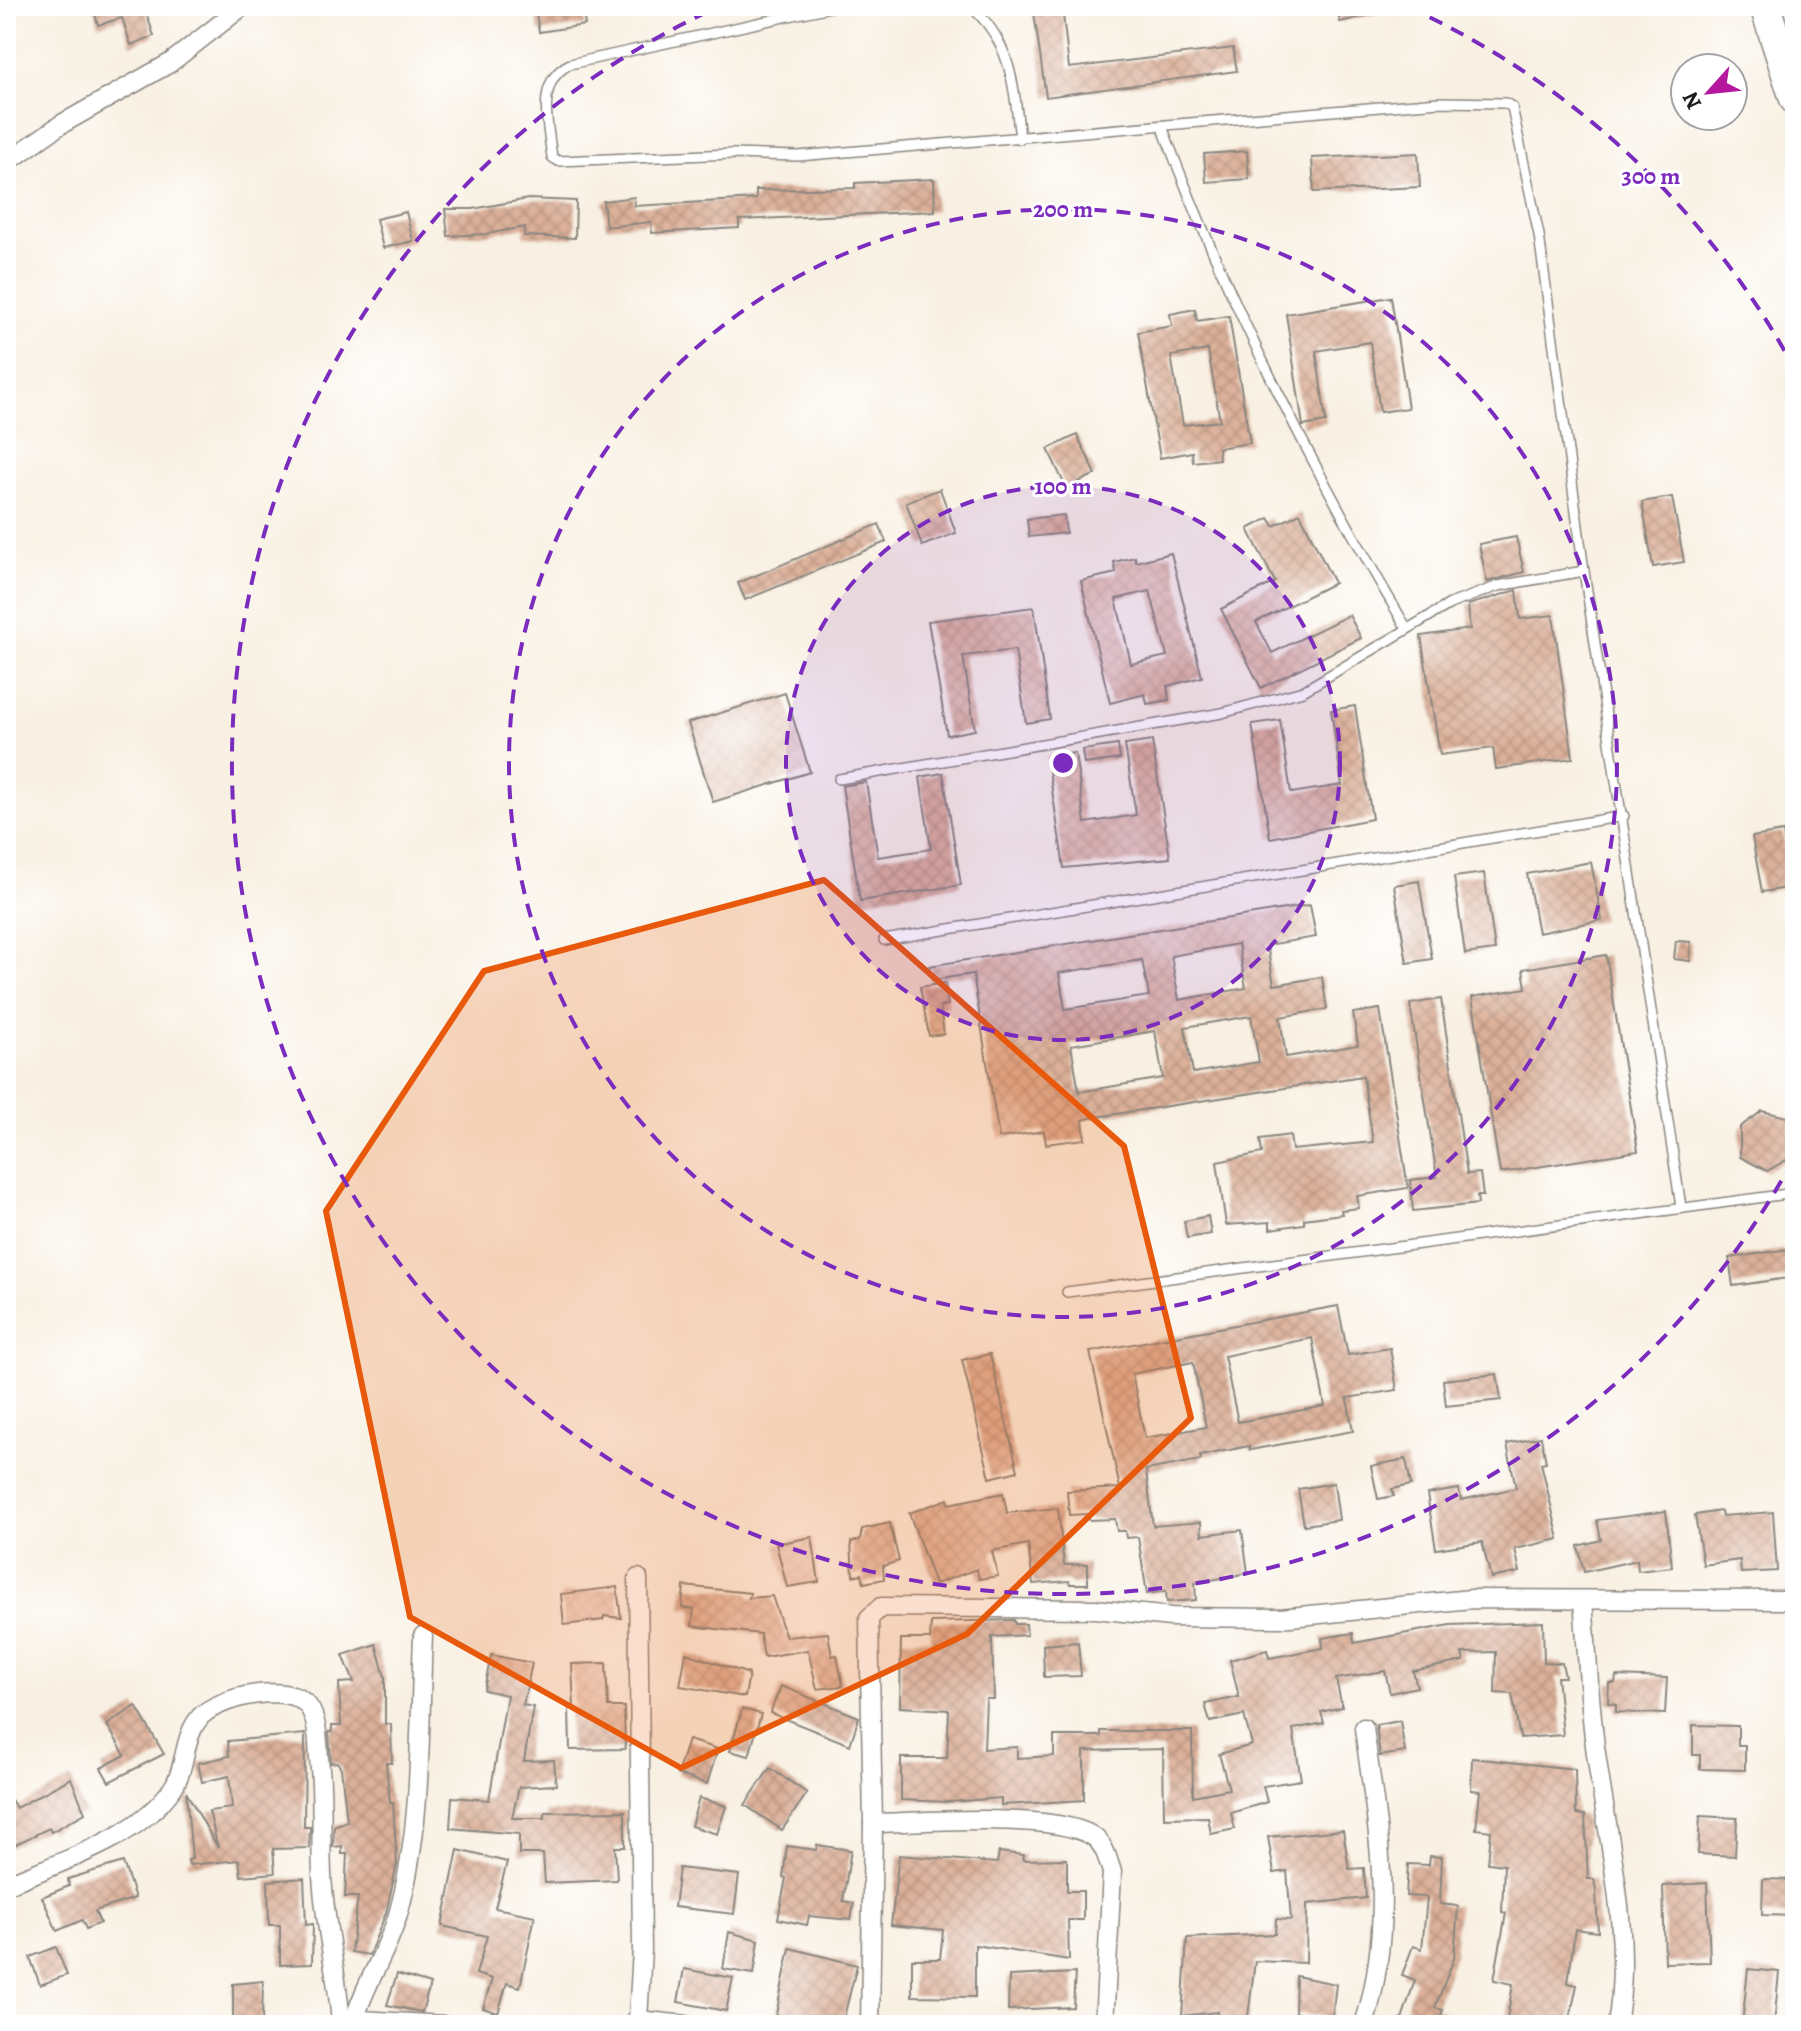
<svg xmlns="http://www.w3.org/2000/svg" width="1801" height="2031" viewBox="0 0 1801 2031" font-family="Alegreya,serif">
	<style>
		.building { fill: url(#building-cross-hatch); fill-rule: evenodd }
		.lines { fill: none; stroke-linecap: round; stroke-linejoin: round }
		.service-casing { stroke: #8a867f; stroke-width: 12 }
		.minor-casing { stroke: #8a867f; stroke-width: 21 }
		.trunk-casing { stroke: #8a867f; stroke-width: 33 }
		.service { stroke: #fff; stroke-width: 9 }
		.minor { stroke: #fff; stroke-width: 18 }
		.trunk { stroke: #fff; stroke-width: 30 }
		.marked { fill: #e8590c; fill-opacity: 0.2; stroke: #e8590c; stroke-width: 6; stroke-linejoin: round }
		.ring { fill: none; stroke: #7b2cbf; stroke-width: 4; stroke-dasharray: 14 10 }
		.centre { fill: #7b2cbf; stroke: #fff; stroke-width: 4 }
		.ring-label { font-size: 24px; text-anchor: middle; font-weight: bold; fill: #7b2cbf; stroke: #fff; stroke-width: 6; stroke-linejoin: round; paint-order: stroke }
	</style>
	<defs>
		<pattern id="building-cross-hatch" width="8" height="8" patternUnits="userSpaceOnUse" patternTransform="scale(2)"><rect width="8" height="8" fill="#dcb099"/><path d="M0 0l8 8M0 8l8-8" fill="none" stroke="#bc9783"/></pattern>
	</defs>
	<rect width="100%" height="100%" fill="#fff"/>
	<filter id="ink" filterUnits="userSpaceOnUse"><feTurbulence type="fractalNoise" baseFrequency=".0125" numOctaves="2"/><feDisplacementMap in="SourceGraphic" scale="16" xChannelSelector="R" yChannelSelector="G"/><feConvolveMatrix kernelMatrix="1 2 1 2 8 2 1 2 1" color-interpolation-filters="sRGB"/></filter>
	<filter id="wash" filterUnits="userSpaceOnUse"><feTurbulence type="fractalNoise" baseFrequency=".006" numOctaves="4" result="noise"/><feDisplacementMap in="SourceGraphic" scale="32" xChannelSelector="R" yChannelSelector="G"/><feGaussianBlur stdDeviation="1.8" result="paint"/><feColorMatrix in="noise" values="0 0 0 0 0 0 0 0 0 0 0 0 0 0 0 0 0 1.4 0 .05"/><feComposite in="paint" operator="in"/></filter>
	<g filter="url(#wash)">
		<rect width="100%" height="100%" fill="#f8f0e2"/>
		<g id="blocks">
			<!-- building -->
			<g class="building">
				<polygon points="93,6 150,6 150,10 146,12 154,36 131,45 122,18 98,25"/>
				<polygon points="535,6 582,6 585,25 539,32"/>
				<polygon points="1033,6 1062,6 1069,68 1233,48 1237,71 1046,97"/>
				<polygon points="1336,6 1383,6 1384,12 1340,22"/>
				<polygon points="1247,151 1249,179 1206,182 1204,154"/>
				<polygon points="1418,153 1420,187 1314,192 1312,158"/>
				<polygon points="934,179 935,211 739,220 739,228 652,233 651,222 606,227 603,201 634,197 635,206 756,199 756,190 855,188 855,183"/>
				<polygon points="528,199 576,201 575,238 524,236 525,227 486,234 448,236 445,209 473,209"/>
				<polygon points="406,212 413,241 383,248 376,219"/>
				<polygon points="1391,297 1408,408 1380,412 1370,342 1316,351 1326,422 1303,426 1286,314"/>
				<path d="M1195,309L1197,321L1229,316L1250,443L1218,448L1219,459L1193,462L1192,452L1160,458L1138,332L1172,326L1170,314ZM1208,350L1220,421L1183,425L1171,356Z"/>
				<polygon points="1077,435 1096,474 1066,488 1048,449"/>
				<polygon points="940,489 956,533 922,546 906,502"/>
				<polygon points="1672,497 1684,562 1653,567 1642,502"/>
				<polygon points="1300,513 1334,583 1256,622 1272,653 1349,615 1361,638 1261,688 1221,609 1275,582 1248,529 1269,518 1274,526"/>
				<polygon points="1064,515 1066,533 1029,537 1027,519"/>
				<polygon points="879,524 886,542 745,600 738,583"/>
				<polygon points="1516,537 1524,572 1487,582 1479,544"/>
				<path d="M1171,553L1202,677L1167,686L1169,700L1147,704L1145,694L1110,703L1081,581L1116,573L1114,562L1135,557L1136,562ZM1150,591L1167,656L1131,664L1116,599Z"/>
				<polygon points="1517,590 1520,619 1553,615 1573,758 1496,769 1493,748 1440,755 1421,636 1470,629 1468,605"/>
				<polygon points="1034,607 1050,719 1026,723 1015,650 963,656 975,730 947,735 928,621"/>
				<polygon points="785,693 810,772 713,802 688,723"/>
				<polygon points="1355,706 1372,819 1270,838 1252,724 1280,720 1291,793 1342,785 1331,710"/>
				<polygon points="1152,741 1170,858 1064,868 1047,757 1075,753 1085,823 1136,815 1125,745"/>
				<polygon points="1118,745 1120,759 1084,764 1082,750"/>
				<polygon points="943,773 961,885 860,901 842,786 866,782 878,857 931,849 920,777"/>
				<polygon points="1783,832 1793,887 1762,892 1752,837"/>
				<polygon points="1591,862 1602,920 1538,933 1527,874"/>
				<polygon points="1484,873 1495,950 1465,954 1454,877"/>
				<polygon points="1419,881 1432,959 1407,963 1394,885"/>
				<path d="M1310,905L1316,937L1267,945L1274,985L1322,977L1327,1009L1280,1017L1286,1057L1358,1045L1353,1013L1380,1009L1408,1188L1357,1196L1359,1208L1341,1210L1342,1214L1304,1219V1224L1270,1229V1222L1226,1225L1217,1162L1262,1153L1260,1139L1290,1135L1292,1150L1373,1142L1363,1076L1090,1118L1083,1120L1085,1139L1046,1144L1044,1131L999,1138L973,974L932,980L929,966ZM1238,944L1246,988L1179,1000L1171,956ZM1142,960L1149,996L1065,1009L1059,973ZM1251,1016L1259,1062L1193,1073L1185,1027ZM1155,1031L1163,1078L1079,1092L1071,1045Z"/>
				<polygon points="1676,941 1691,942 1690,961 1674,959"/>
				<polygon points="1606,955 1638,1151 1500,1173 1472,997 1526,988 1523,969"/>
				<polygon points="945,983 948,1005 940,1007 944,1034 929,1036 920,987"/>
				<polygon points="1441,999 1467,1174 1480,1173 1483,1196 1477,1196 1478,1204 1413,1211 1410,1180 1437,1177 1410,1004"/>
				<polygon points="1762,1111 1795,1119 1795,1155 1767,1171 1740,1157 1740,1127"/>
				<polygon points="1208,1216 1211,1234 1187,1238 1184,1221"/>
				<polygon points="1795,1248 1795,1277 1733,1286 1729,1258"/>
				<path d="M1338,1306L1348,1355L1390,1348L1397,1390L1347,1398L1353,1431L1250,1450L1249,1446L1200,1456L1201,1460L1146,1470L1153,1526L1201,1522L1202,1535L1242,1530L1248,1573L1195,1583L1196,1600L1167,1602L1166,1591L1147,1594L1138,1537L1126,1538L1125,1531H1117L1115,1519L1089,1520L1088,1514L1069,1515L1067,1491L1120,1488L1090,1352ZM1312,1338L1325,1406L1238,1422L1224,1356ZM1193,1362L1206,1427L1145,1438L1132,1374Z"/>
				<polygon points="990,1354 1018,1471 990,1478 962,1360"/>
				<polygon points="1497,1374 1501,1400 1446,1406 1443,1380"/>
				<polygon points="1541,1437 1546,1462 1541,1463 1559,1539 1515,1549 1520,1572 1491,1578 1482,1542 1436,1549 1427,1494 1459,1489 1461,1500 1516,1488 1507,1444"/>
				<polygon points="1406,1459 1411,1485 1392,1489 1394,1496 1378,1499 1371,1466"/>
				<polygon points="1334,1483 1339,1520 1304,1525 1298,1489"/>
				<polygon points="1003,1493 1007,1513 1058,1508 1064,1565 1088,1564 1088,1584 1070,1584 1069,1581 1033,1584 1028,1544 992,1551 998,1576 979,1579 977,1569 935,1584 909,1513 948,1499 949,1504"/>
				<polygon points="1666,1511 1672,1567 1638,1571 1637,1560 1584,1572 1578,1546 1601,1540 1597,1520"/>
				<polygon points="1721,1511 1722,1516 1773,1512 1777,1571 1741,1573 1740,1560 1703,1565 1695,1515"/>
				<polygon points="890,1523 899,1561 883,1566 884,1579 864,1583 862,1574 853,1576 851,1542 860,1540 862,1529"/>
				<polygon points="812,1537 819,1582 787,1587 776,1544"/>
				<polygon points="684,1586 750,1593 749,1598 772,1596 786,1637 828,1633 832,1656 837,1655 843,1686 817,1689 808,1650 764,1657 760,1634 692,1626 694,1609 682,1608"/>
				<polygon points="617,1587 621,1618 604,1616 603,1620 564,1625 561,1594"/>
				<polygon points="1014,1620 1015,1624 1026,1624 1027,1635 992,1637 994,1699 986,1699 984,1749 1017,1747 1017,1758 1054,1756 1054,1736 1101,1736 1101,1731 1192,1731 1193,1796 1229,1789 1219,1754 1252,1745 1244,1715 1210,1722 1205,1704 1239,1697 1230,1660 1267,1650 1269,1658 1323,1648 1322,1638 1353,1633 1354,1643 1450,1625 1543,1622 1544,1662 1562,1663 1565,1677 1557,1677 1563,1735 1520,1738 1512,1694 1495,1693 1496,1652 1462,1653 1464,1661 1413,1671 1417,1687 1390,1693 1385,1671 1336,1679 1342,1707 1321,1712 1324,1723 1293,1729 1301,1780 1263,1786 1267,1802 1231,1813 1235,1829 1211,1834 1208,1817 1164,1818 1163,1749 1084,1751 1084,1800 1001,1805 1001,1798 950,1802 901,1800 901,1758 947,1758 949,1710 900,1707 901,1639 930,1639 931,1622"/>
				<polygon points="1078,1642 1081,1676 1044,1677 1043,1645"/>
				<polygon points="376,1644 385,1677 385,1724 391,1724 392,1763 386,1763 390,1803 393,1803 397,1864 386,1913 369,1955 351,1952 358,1897 345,1897 347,1854 342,1854 342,1846 333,1847 334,1826 347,1821 341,1768 337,1762 331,1763 329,1732 332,1732 332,1726 341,1726 339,1683 354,1682 343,1655"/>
				<polygon points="686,1653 749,1674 745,1697 680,1686"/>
				<polygon points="491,1655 532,1663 523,1705 533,1707 524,1761 554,1760 556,1785 519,1787 512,1818 545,1818 545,1812 625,1811 625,1847 615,1847 617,1880 545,1883 543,1854 519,1854 519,1834 450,1828 452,1797 489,1800 507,1695 484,1690"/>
				<polygon points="606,1663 608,1707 624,1707 625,1749 570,1750 569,1708 574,1708 572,1664"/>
				<polygon points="1616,1676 1667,1678 1665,1714 1616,1712 1616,1704 1608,1703 1609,1683 1615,1683"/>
				<polygon points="781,1686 859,1717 850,1745 770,1713"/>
				<polygon points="136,1706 164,1754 109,1782 101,1768 125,1755 107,1725"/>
				<polygon points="742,1709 761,1714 749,1756 730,1751"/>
				<polygon points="1400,1721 1405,1752 1380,1756 1376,1725"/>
				<polygon points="1693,1725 1738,1726 1738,1745 1745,1745 1745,1770 1700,1769 1700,1755 1693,1755"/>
				<polygon points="305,1734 304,1827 310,1827 309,1848 273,1849 275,1873 241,1876 239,1860 189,1865 188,1860 192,1859 186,1792 218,1848 209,1811 232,1808 229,1776 202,1782 198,1763 229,1756 228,1741"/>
				<polygon points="688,1740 718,1749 707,1784 677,1774"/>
				<polygon points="1472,1758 1575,1769 1576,1814 1585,1815 1588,1879 1594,1879 1596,1890 1598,1932 1575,1929 1568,1983 1577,1985 1569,2023 1506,2025 1513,1984 1494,1980 1506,1913 1502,1912 1504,1865 1488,1863 1491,1831 1476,1829 1480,1791 1471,1790"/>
				<polygon points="770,1768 807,1793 782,1830 745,1805"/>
				<polygon points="71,1778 85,1813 51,1832 49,1828 6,1849 6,1791 16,1808"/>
				<polygon points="699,1798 726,1806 717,1834 691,1826"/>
				<polygon points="1700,1816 1737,1818 1735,1856 1698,1854"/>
				<polygon points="1343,1830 1349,1869 1364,1868 1366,1898 1307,1904 1306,1963 1255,1961 1247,2025 1216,2025 1218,2012 1182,2016 1187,1938 1275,1934 1276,1919 1291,1920 1287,1871 1274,1873 1268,1837"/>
				<polygon points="817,1845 851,1850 843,1901 854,1903 851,1920 809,1916 807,1925 778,1919 786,1878 783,1877 787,1846 816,1850"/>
				<polygon points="458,1850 507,1862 495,1908 535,1916 520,1987 507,1983 498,2013 483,2008 492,1979 476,1974 487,1936 442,1926"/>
				<polygon points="999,1852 1024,1855 1023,1860 1067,1859 1067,1891 1083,1891 1083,1920 1068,1920 1069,1960 975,1945 975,1997 912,1996 912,1959 940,1959 943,1930 891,1925 899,1855 997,1863"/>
				<polygon points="1430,1856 1442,1857 1440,1904 1458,1906 1454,1958 1435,2008 1443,2010 1438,2025 1400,2025 1415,1980 1402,1975 1413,1946 1422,1949 1427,1897 1406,1896 1408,1864 1429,1865"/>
				<polygon points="123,1862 135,1898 95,1911 100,1923 86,1929 82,1920 57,1931 42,1897 69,1886 68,1879"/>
				<polygon points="679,1868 739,1875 734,1914 674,1907"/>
				<polygon points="304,1878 306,1925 313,1924 312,1964 280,1965 280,1925 269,1925 268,1881"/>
				<polygon points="1763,1879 1795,1880 1795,1916 1762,1915"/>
				<polygon points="1707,1883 1710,1962 1665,1963 1663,1886"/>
				<polygon points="729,1932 759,1940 754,1974 723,1969"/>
				<polygon points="56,1947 67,1975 40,1985 30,1957"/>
				<polygon points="790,1948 857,1965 842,2025 800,2025 775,2019"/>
				<polygon points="684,1969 733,1978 726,2011 678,2002"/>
				<polygon points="1748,1969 1779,1972 1774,2025 1742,2025"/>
				<polygon points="1075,1973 1073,2007 1008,2010 1009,1976"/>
				<polygon points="397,1974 430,1984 422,2012 387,2005"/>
				<polygon points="1296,1976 1336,1984 1332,2018 1295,2013"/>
				<polygon points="263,1981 262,2024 233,2025 233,1984"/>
			</g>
		</g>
	</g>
	<g filter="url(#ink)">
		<use href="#blocks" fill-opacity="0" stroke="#8a867f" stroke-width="2"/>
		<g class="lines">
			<!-- service casing -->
			<g class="service-casing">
				<g id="service">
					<path d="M835,6L570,64C535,81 548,124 552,157L558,161L732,154L798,156L1439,102L1505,103L1512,107L1539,235L1584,571L1681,1207"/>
					<path d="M970,6C1012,41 1014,88 1020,139"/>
					<path d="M1162,126C1227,300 1311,467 1406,627"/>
					<polyline points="839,779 1222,713 1303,691 1450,604 1498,586 1584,571"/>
					<polyline points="884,940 1624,816"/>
					<polyline points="1067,1292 1795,1193"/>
				</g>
			</g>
			<!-- minor casing -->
			<g class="minor-casing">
				<g id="minor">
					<polyline points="6,163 60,125 170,63 243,6"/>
					<polyline points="638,1578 642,1949 638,2020"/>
					<path d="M1583,1600C1587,1649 1589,1698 1595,1746C1607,1839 1633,1931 1617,2025"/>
					<path d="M873,1823C923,1822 1051,1812 1091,1835C1105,1844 1107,1857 1112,1872L1104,2025"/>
					<path d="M6,1885C61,1861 136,1840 172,1789C187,1768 182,1737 201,1716C220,1697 289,1681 308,1706C318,1719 318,1743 319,1759C324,1797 320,1836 322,1874C324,1925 338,1975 341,2025"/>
					<path d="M355,2018C366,1981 389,1949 399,1911C423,1823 419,1726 423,1636"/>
					<polyline points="346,2019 443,2025"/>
					<polyline points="630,2025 638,2020 686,2025"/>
					<polyline points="870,2025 873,1823 869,1618 881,1607 1095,1609 1171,1617 1280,1618 1471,1599 1795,1600"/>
					<path d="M1364,2025C1396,1921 1378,1833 1364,1728"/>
				</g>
			</g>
			<!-- trunk casing -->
			<g class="trunk-casing">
				<polyline id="trunk" points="1765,6 1795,99"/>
			</g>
			<!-- service -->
			<use href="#service" class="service"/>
			<!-- minor -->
			<use href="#minor" class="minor"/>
			<!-- trunk -->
			<use href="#trunk" class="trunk"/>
		</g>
	</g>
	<!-- marked area -->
	<path class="marked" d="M824,880L1124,1146L1191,1418L967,1634L681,1768L410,1617L326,1211L484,971Z"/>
	<!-- distance rings -->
	<circle cx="1063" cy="763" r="277" fill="#7b2cbf" fill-opacity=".12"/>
	<g class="ring">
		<circle cx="1063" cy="763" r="277"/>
		<circle cx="1063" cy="763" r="554"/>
		<path d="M1793 1160A831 831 0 1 1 718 7M1408 7A831 831 0 0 1 1793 366"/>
	</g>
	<circle cx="1063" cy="763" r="12" class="centre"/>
	<g class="ring-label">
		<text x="1651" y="184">300 m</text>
		<text x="1063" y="217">200 m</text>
		<text x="1063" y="494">100 m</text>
	</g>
	<!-- margin -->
	<rect width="1801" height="2031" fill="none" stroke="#fff" stroke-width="32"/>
	<!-- north arrow -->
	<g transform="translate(1709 92) rotate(243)"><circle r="38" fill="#ffffff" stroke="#a4a4a4" stroke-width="2"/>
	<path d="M0-6L14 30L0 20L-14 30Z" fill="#b5179e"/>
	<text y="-12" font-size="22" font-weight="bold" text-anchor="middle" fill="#1c1c1c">N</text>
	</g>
</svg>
